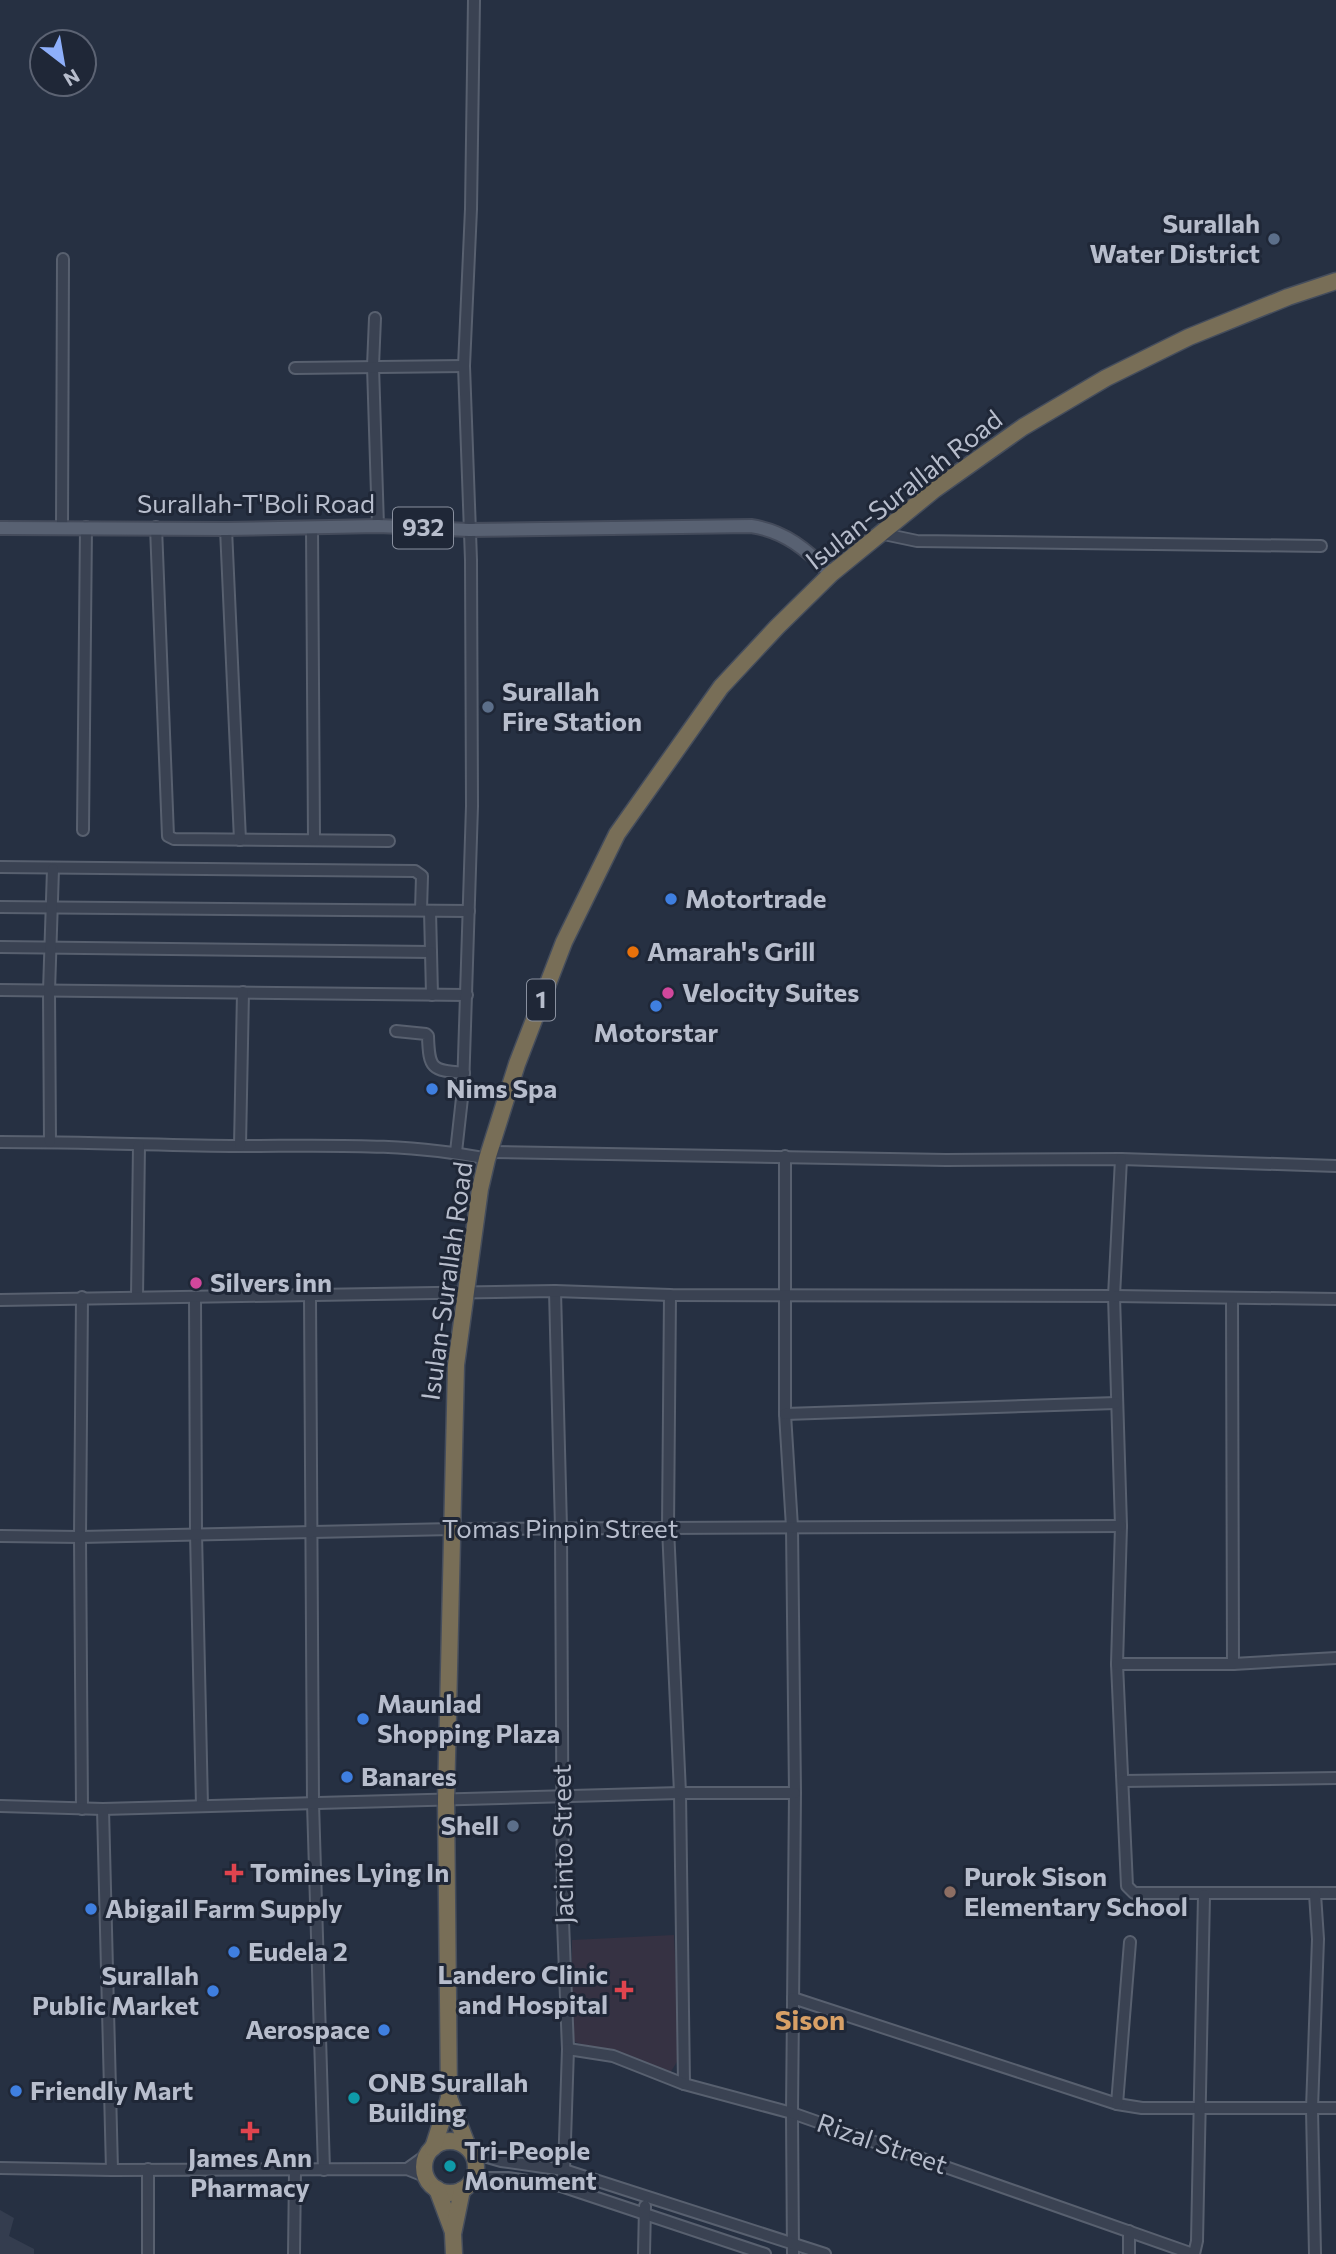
<svg xmlns="http://www.w3.org/2000/svg" width="1336" height="2254" viewBox="0 0 1336 2254" font-family="Commissioner,sans-serif">
	<style>
		.medical { fill: #363243 }
		.airport { fill: #343d4f }
		.lines { fill: none; stroke-linecap: round; stroke-linejoin: round }
		.minor-casing { stroke: #58606f; stroke-width: 14 }
		.major-casing { stroke: #444b5b; stroke-width: 16 }
		.highway-casing { stroke: #454d5c; stroke-width: 19 }
		.minor { stroke: #3a4252; stroke-width: 10 }
		.major { stroke: #586172; stroke-width: 12 }
		.highway { stroke: #786e57; stroke-width: 16 }
		.service-dot { fill: #5c6f8a; stroke: #1f2737; stroke-width: 2.5 }
		.shop-dot { fill: #3f7fe0; stroke: #1f2737; stroke-width: 2.5 }
		.food-dot { fill: #e8710a; stroke: #1f2737; stroke-width: 2.5 }
		.hotel-dot { fill: #d1479c; stroke: #1f2737; stroke-width: 2.5 }
		.health-dot { fill: #e0444e; stroke: #1f2737; stroke-width: 2.5 }
		.education-dot { fill: #8d6e63; stroke: #1f2737; stroke-width: 2.5 }
		.culture-dot { fill: #0f9aa8; stroke: #1f2737; stroke-width: 2.5 }
		.labels { text-anchor: middle; stroke-width: 6; stroke-linejoin: round; paint-order: stroke }
		.shield { fill: #1f2737; stroke: #89909f; stroke-width: 2 }
		.shield-label { font-size: 24px; font-weight: bold; fill: #b7bdcc }
		.poi-label { font-size: 26px; font-weight: bold; fill: #b7bdcc; stroke: #1f2737; text-anchor: start }
		.street-label { font-size: 26px; fill: #b7bdcc; stroke: #1f2737 }
		.neighbourhood-label { font-size: 28px; font-weight: bold; fill: #d8a066; stroke: #1f2737 }
	</style>
	<rect width="100%" height="100%" fill="#263042"/>
	<!-- medical -->
	<polygon class="medical" points="674,1935 680,2057 670,2073 572,2041 572,1940"/>
	<!-- airport -->
	<polygon class="airport" points="0,2210 14,2218 9,2236 34,2249 34,2254 0,2254"/>
	<g class="lines">
		<!-- minor casing -->
		<g class="minor-casing">
			<g id="minor">
				<polyline points="375,318 373,366 378,526"/>
				<polyline points="295,368 464,366"/>
				<polyline points="156,527 168,836 174,839 389,841"/>
				<polyline points="312,527 314,839"/>
				<polyline points="62,528 63,259"/>
				<polyline points="226,529 240,840"/>
				<polyline points="879,533 917,541 1321,546"/>
				<polyline points="83,830 86,527"/>
				<polyline points="0,867 415,871 422,876 421,910"/>
				<polyline points="0,907 469,911"/>
				<polyline points="0,947 431,952 430,911"/>
				<polyline points="431,952 432,995"/>
				<polyline points="0,990 467,995"/>
				<path d="M396,1031L426,1034L428,1036C429,1070 432,1070 464,1073"/>
				<path d="M0,1142C80,1142 159,1145 239,1146C322,1146 406,1142 487,1159"/>
				<polyline points="50,1142 49,991 53,869"/>
				<polyline points="240,1146 243,992"/>
				<polyline points="456,1152 463,1089 472,806 471,560 464,366 471,209 474,0"/>
				<polyline points="490,1152 946,1160 1121,1159 1336,1166"/>
				<polyline points="785,1156 785,1414 792,1527 795,1793 792,2113 793,2254"/>
				<polyline points="1121,1159 1114,1296 1121,1526 1117,1664 1127,1886 1134,1893 1336,1893"/>
				<polyline points="555,1291 561,1528 563,1921 568,2049 564,2170 561,2186"/>
				<polyline points="670,1295 668,1528 680,1793 684,2084"/>
				<polyline points="310,1296 313,1803 324,2170"/>
				<polyline points="82,1297 80,1537 82,1809"/>
				<polyline points="137,1297 139,1145"/>
				<polyline points="195,1297 196,1533 202,1806"/>
				<polyline points="1232,1299 1233,1664"/>
				<polyline points="0,1300 555,1291 670,1295 1114,1296 1336,1299"/>
				<polyline points="785,1414 1116,1403"/>
				<polyline points="0,1536 80,1537 453,1529 1121,1526"/>
				<polyline points="1117,1664 1233,1664 1336,1658"/>
				<polyline points="1123,1781 1336,1778"/>
				<polyline points="0,1806 103,1809 680,1793 795,1793"/>
				<polyline points="103,1809 112,2170"/>
				<polyline points="1315,1894 1318,1939 1312,2109 1315,2254"/>
				<polyline points="793,1998 1117,2104 1142,2108 1336,2108"/>
				<polyline points="568,2049 613,2056 684,2084 792,2113 1193,2254"/>
				<polyline points="1117,2104 1130,1942"/>
				<polyline points="473,2153 501,2161 564,2170 825,2254"/>
				<polyline points="0,2168 112,2170 407,2169 427,2177"/>
				<polyline points="148,2169 148,2254"/>
				<polyline points="407,2169 428,2154"/>
				<polyline points="474,2178 508,2178 561,2186 765,2254"/>
				<polyline points="294,2254 295,2170"/>
				<polyline points="644,2254 645,2206"/>
				<polyline points="1129,2254 1129,2231"/>
				<polyline points="1194,2254 1197,2241 1204,1895"/>
			</g>
		</g>
		<!-- major casing -->
		<g class="major-casing">
			<path id="major" d="M0,528L226,529L378,526L469,530L751,526C785,531 807,550 831,574"/>
		</g>
		<!-- highway casing -->
		<g class="highway-casing">
			<g id="highway">
				<polyline points="449,2098 468,2147"/>
				<circle cx="450" cy="2167" r="26"/>
				<polyline points="433,2148 449,2098 446,1800 456,1365 480,1189 487,1159 517,1064 564,942 617,834 721,687 777,627 831,574 934,490 1023,427 1106,378 1189,337 1288,297 1336,281"/>
				<polyline points="437,2189 453,2232"/>
				<polyline points="454,2254 453,2234 462,2190"/>
			</g>
		</g>
		<!-- minor -->
		<use href="#minor" class="minor"/>
		<!-- major -->
		<use href="#major" class="major"/>
		<!-- highway -->
		<use href="#highway" class="highway"/>
	</g>
	<!-- markers -->
	<g class="service-dot">
		<circle cx="1274" cy="239" r="7"/>
		<circle cx="488" cy="707" r="7"/>
		<circle cx="513" cy="1826" r="7"/>
	</g>
	<g class="shop-dot">
		<circle cx="671" cy="899" r="7"/>
		<circle cx="656" cy="1006" r="7"/>
		<circle cx="432" cy="1089" r="7"/>
		<circle cx="363" cy="1719" r="7"/>
		<circle cx="347" cy="1777" r="7"/>
		<circle cx="91" cy="1909" r="7"/>
		<circle cx="234" cy="1952" r="7"/>
		<circle cx="213" cy="1991" r="7"/>
		<circle cx="384" cy="2030" r="7"/>
		<circle cx="16" cy="2091" r="7"/>
	</g>
	<circle class="food-dot" cx="633" cy="952" r="7"/>
	<g class="hotel-dot">
		<circle cx="668" cy="993" r="7"/>
		<circle cx="196" cy="1283" r="7"/>
	</g>
	<g class="health-dot">
		<path d="M230.5 1862.5h7v7h7v7h-7v7h-7v-7h-7v-7h7z"/>
		<path d="M620.5 1979.5h7v7h7v7h-7v7h-7v-7h-7v-7h7z"/>
		<path d="M246.5 2120.5h7v7h7v7h-7v7h-7v-7h-7v-7h7z"/>
	</g>
	<circle class="education-dot" cx="950" cy="1892" r="7"/>
	<g class="culture-dot">
		<circle cx="354" cy="2098" r="7"/>
		<circle cx="450" cy="2166" r="7"/>
	</g>
	<g class="labels">
		<!-- shield labels -->
		<g class="shield">
			<rect x="393" y="507.5" width="60" height="41" rx="5"/>
			<rect x="527" y="979.5" width="28" height="41" rx="5"/>
		</g>
		<g class="shield-label">
			<text x="423" y="536">932</text>
			<text x="541" y="1008">1</text>
		</g>
		<!-- poi labels -->
		<g class="poi-label">
			<text x="1260" y="233" text-anchor="end">Surallah<tspan x="1260" dy="30">Water District</tspan></text>
			<text x="502" y="701">Surallah<tspan x="502" dy="30">Fire Station</tspan></text>
			<text x="685" y="908">Motortrade</text>
			<text x="647" y="961">Amarah's Grill</text>
			<text x="682" y="1002">Velocity Suites</text>
			<text x="656" y="1042" text-anchor="middle">Motorstar</text>
			<text x="446" y="1098">Nims Spa</text>
			<text x="210" y="1292">Silvers inn</text>
			<text x="377" y="1713">Maunlad<tspan x="377" dy="30">Shopping Plaza</tspan></text>
			<text x="361" y="1786">Banares</text>
			<text x="499" y="1835" text-anchor="end">Shell</text>
			<text x="250" y="1882">Tomines Lying In</text>
			<text x="964" y="1886">Purok Sison<tspan x="964" dy="30">Elementary School</tspan></text>
			<text x="105" y="1918">Abigail Farm Supply</text>
			<text x="248" y="1961">Eudela 2</text>
			<text x="608" y="1984" text-anchor="end">Landero Clinic<tspan x="608" dy="30">and Hospital</tspan></text>
			<text x="199" y="1985" text-anchor="end">Surallah<tspan x="199" dy="30">Public Market</tspan></text>
			<text x="370" y="2039" text-anchor="end">Aerospace</text>
			<text x="368" y="2092">ONB Surallah<tspan x="368" dy="30">Building</tspan></text>
			<text x="30" y="2100">Friendly Mart</text>
			<text x="464" y="2160">Tri-People<tspan x="464" dy="30">Monument</tspan></text>
			<text x="250" y="2167" text-anchor="middle">James Ann<tspan x="250" dy="30">Pharmacy</tspan></text>
		</g>
		<!-- street labels -->
		<g class="street-label">
			<text transform="translate(904 490) rotate(-38)" y="9">Isulan-Surallah Road</text>
			<text x="256" y="513">Surallah-T'Boli Road</text>
			<text transform="translate(447 1281) rotate(-82)" y="9">Isulan-Surallah Road</text>
			<text x="560" y="1538">Tomas Pinpin Street</text>
			<text transform="translate(563 1844) rotate(-91)" y="9">Jacinto Street</text>
			<text transform="translate(882 2144) rotate(19)" y="9">Rizal Street</text>
		</g>
		<!-- neighbourhood labels -->
		<g class="neighbourhood-label">
			<text x="810" y="2030">Sison</text>
		</g>
	</g>
	<!-- north arrow -->
	<g transform="translate(63 63) rotate(149)"><circle r="33" fill="#1f2737" stroke="#5c6373" stroke-width="2"/>
	<path d="M0-5L12 26L0 18L-12 26Z" fill="#8eaffa"/>
	<text y="-10" font-size="19" font-weight="bold" text-anchor="middle" fill="#b7bdcc">N</text>
	</g>
</svg>
